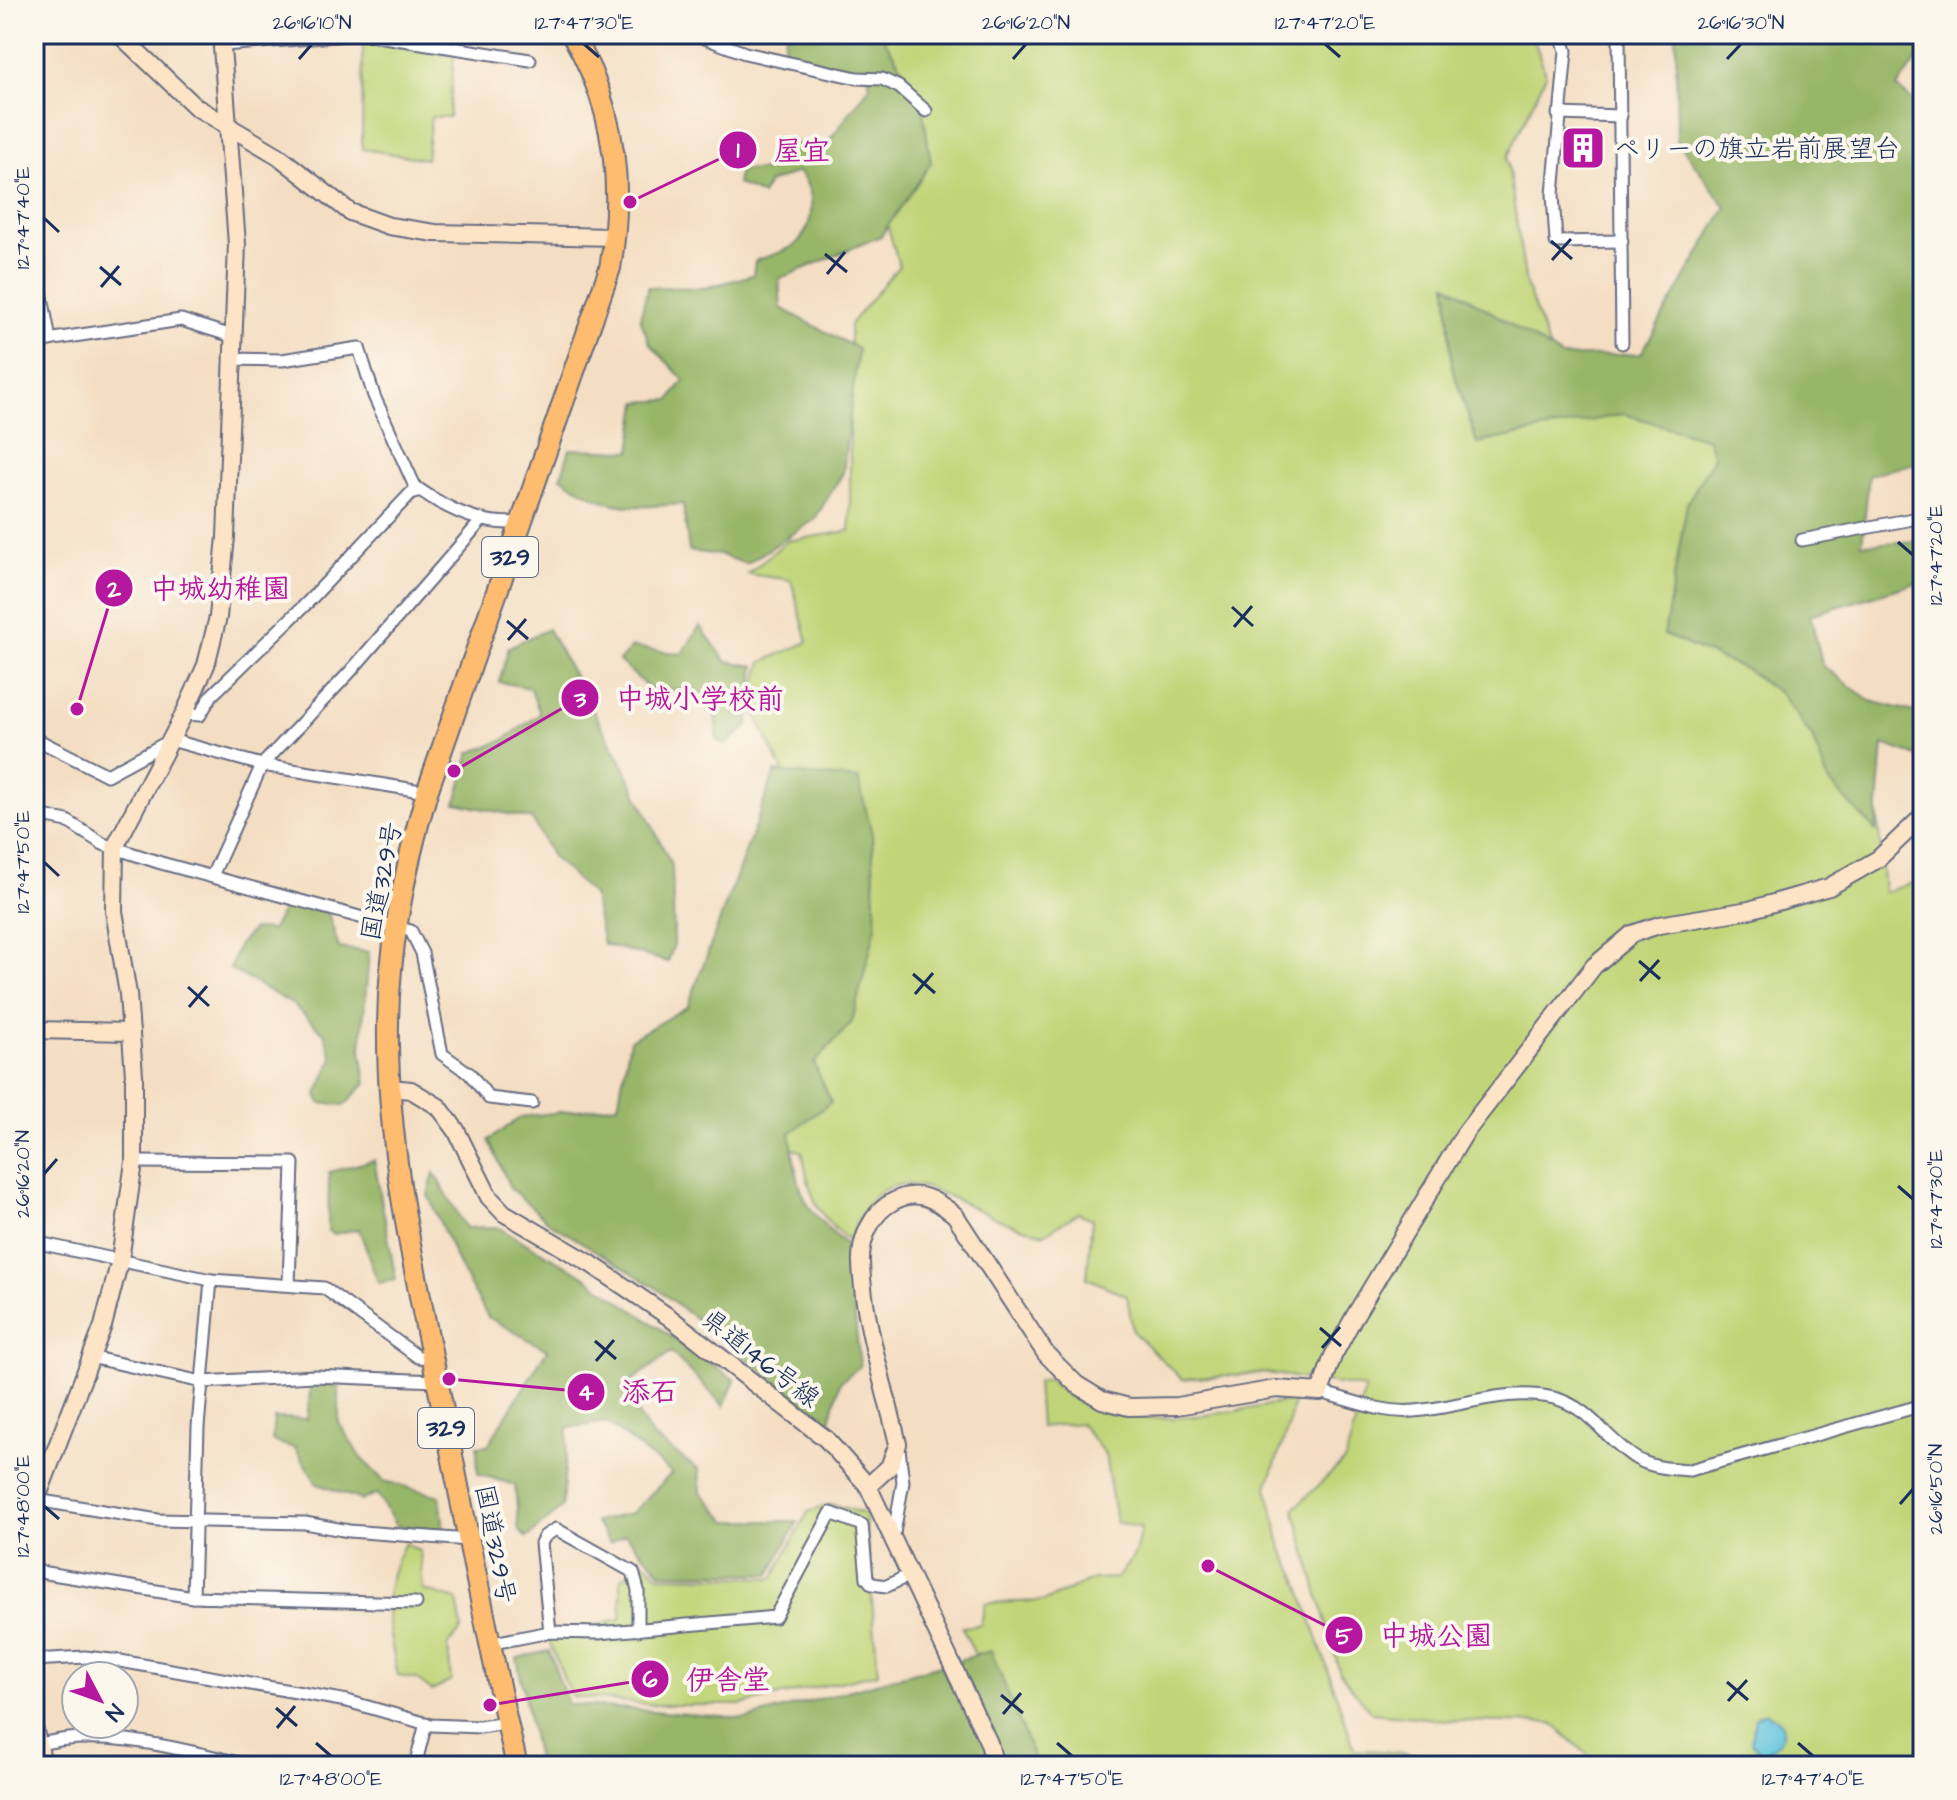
<svg xmlns="http://www.w3.org/2000/svg" width="1957" height="1800" viewBox="0 0 1957 1800" font-family="'Architects Daughter','Klee One',sans-serif">
	<style>
		.green { fill: #c1d578; stroke: #6e826b; stroke-width: 2 }
		.forest { fill: #98b668; stroke: #5a7263; stroke-width: 2 }
		.water { fill: #60c4dd; stroke: #3e7a9e; stroke-width: 2 }
		.lines { fill: none; stroke-linecap: round; stroke-linejoin: round }
		.street-casing { stroke: #676c81; stroke-width: 15 }
		.secondary-casing { stroke: #676c81; stroke-width: 20 }
		.highway-casing { stroke: #676c81; stroke-width: 24 }
		.street { stroke: #fff; stroke-width: 11 }
		.secondary { stroke: #fee4c6; stroke-width: 16 }
		.highway { stroke: #fdbc70; stroke-width: 20 }
		.ticks { fill: none; stroke: #1b2f5e; stroke-width: 3 }
		.labels { text-anchor: middle; stroke-width: 8; stroke-linejoin: round; paint-order: stroke }
		.shield { fill: #fbf7ec; stroke: #5e6b89; stroke-width: 2 }
		.shield-label { font-size: 24px; font-weight: bold; fill: #1b2f5e }
		.poi-label { font-size: 26px; fill: #1b2f5e; stroke: #fbf7ec; text-anchor: start }
		.street-label { font-size: 26px; fill: #1b2f5e; stroke: #fbf7ec }
		.leader { fill: none; stroke: #b5179e; stroke-width: 3 }
		.callout-dot { fill: #b5179e; stroke: #fbf7ec; stroke-width: 3 }
		.mark-label { font-size: 24px; text-anchor: middle; font-weight: bold; fill: #fff }
		.callout-label { font-size: 28px; text-anchor: middle; font-weight: bold; fill: #b5179e; stroke: #fbf7ec; stroke-width: 8; stroke-linejoin: round; paint-order: stroke }
		.neatline { fill: none; stroke: #1b2f5e; stroke-width: 3 }
		.ticks-label { font-size: 20px; text-anchor: middle; fill: #1b2f5e }
	</style>
	<rect width="100%" height="100%" fill="#fbf7ec"/>
	<filter id="ink" filterUnits="userSpaceOnUse"><feTurbulence type="fractalNoise" baseFrequency=".0125" numOctaves="2"/><feDisplacementMap in="SourceGraphic" scale="16" xChannelSelector="R" yChannelSelector="G"/><feConvolveMatrix kernelMatrix="1 2 1 2 8 2 1 2 1" color-interpolation-filters="sRGB"/></filter>
	<filter id="wash" filterUnits="userSpaceOnUse"><feTurbulence type="fractalNoise" baseFrequency=".006" numOctaves="4" result="noise"/><feDisplacementMap in="SourceGraphic" scale="32" xChannelSelector="R" yChannelSelector="G"/><feGaussianBlur stdDeviation="1.8" result="paint"/><feColorMatrix in="noise" values="0 0 0 0 0 0 0 0 0 0 0 0 0 0 0 0 0 1.4 0 .05"/><feComposite in="paint" operator="in"/></filter>
	<g filter="url(#wash)">
		<rect width="100%" height="100%" fill="#f4dec3"/>
		<!-- green -->
		<g class="green">
			<path d="M788,34H1532L1546,75L1507,158L1526,285L1555,363L1730,443L1710,490L1875,781L1884,892L1923,880V1766H1600L1552,1723L1457,1721L1372,1713L1340,1673L1294,1509L1345,1460L1365,1388L1267,1373L1182,1379L1133,1332L1127,1296L1087,1278L1092,1219L1078,1213L1044,1234C1028,1229 1011,1225 996,1218C935,1192 882,1148 849,1240C815,1216 809,1191 802,1151L761,1142L786,778L750,702L762,662L808,642L791,580L748,574L787,541L850,531V324L899,266L884,213L910,113L845,55Z"/>
			<polygon points="363,42 454,55 449,117 431,117 426,159 362,149"/>
			<path d="M1049,1379C1101,1441 1225,1414 1294,1400L1286,1434L1267,1487L1282,1549L1297,1578L1355,1750C1405,1750 1447,1762 1497,1766H1023L1017,1744L962,1627L981,1625L985,1603L1045,1601L1094,1579L1117,1578L1135,1554L1141,1528L1116,1522L1105,1454L1080,1423L1040,1427L1037,1382Z"/>
			<polygon points="832,1504 865,1514 878,1673 740,1705 655,1705 571,1696 547,1636 621,1619 621,1579 643,1561 660,1576 773,1578 808,1512"/>
			<path d="M405,1543L420,1551L423,1590L457,1600L462,1629L448,1646L451,1681L432,1691L416,1679L398,1676C387,1621 377,1595 405,1543Z"/>
		</g>
		<!-- forest -->
		<g class="forest">
			<path d="M786,34H881L921,98L931,163L881,236L779,279L781,308L858,349L843,473L814,520L746,564L721,555L689,551L683,504C626,508 610,511 561,477L570,449L631,451L638,402L670,400L684,380L650,344L640,318L648,287L705,288L753,275L755,261C767,256 788,252 797,243C816,224 816,190 798,172L769,183L762,195L737,184L739,170H766L798,143L822,150L870,86L867,70L826,64L783,50Z"/>
			<polygon points="1676,34 1923,34 1923,51 1897,87 1923,110 1923,461 1869,475 1862,544 1923,541 1923,581 1810,615 1823,666 1870,701 1923,714 1923,758 1883,744 1876,831 1829,782 1812,737 1782,695 1747,670 1664,635 1687,503 1714,457 1708,439 1624,414 1477,443 1452,367 1447,284 1562,357 1641,354 1726,207 1677,140"/>
			<polygon points="700,626 726,661 755,666 748,726 725,745 717,740 714,699 692,689 651,690 619,661 632,647 682,654"/>
			<polygon points="548,629 621,761 672,866 674,944 668,962 603,944 593,895 552,857 532,819 456,803 470,753 502,741 540,714 530,688 499,682 509,647"/>
			<path d="M775,772L858,779L872,834L876,926L852,1022L814,1063L831,1102L790,1133C799,1191 799,1207 847,1245L860,1366L840,1382L829,1424L655,1287L550,1223L510,1188L489,1140L521,1117L618,1105L630,1040L688,1006Z"/>
			<polygon points="286,902 328,913 339,948 369,952 361,1049 366,1083 345,1105 320,1103 317,1094 333,1058 324,1033 292,1004 230,969 238,946 253,929 272,930"/>
			<polygon points="374,1160 396,1280 378,1283 359,1229 334,1234 328,1231 329,1172"/>
			<polygon points="434,1173 466,1228 497,1227 581,1274 735,1380 724,1406 671,1352 621,1389 653,1437 699,1470 701,1492 728,1521 798,1521 770,1574 662,1573 625,1534 610,1543 595,1522 632,1513 672,1473 606,1422 568,1428 562,1507 527,1538 519,1531 515,1485 478,1474 477,1446 488,1445 547,1350 488,1317 460,1268 428,1195"/>
			<polygon points="311,1383 339,1387 339,1423 360,1457 384,1481 440,1496 444,1530 396,1526 377,1494 361,1500 317,1484 295,1448 272,1441 274,1418 307,1419"/>
			<polygon points="549,1651 568,1704 747,1719 991,1651 1037,1766 538,1766 517,1658"/>
		</g>
		<!-- water -->
		<path class="water" d="M1766,1712C1770,1716 1779,1720 1781,1724C1789,1738 1772,1750 1761,1753L1751,1742L1755,1717Z"/>
	</g>
	<g filter="url(#ink)">
		<g class="lines">
			<!-- street casing -->
			<g class="street-casing">
				<g id="street">
					<polyline points="364,34 530,60"/>
					<polyline points="694,34 745,53 857,78 882,79 899,87 926,111"/>
					<polyline points="1561,34 1566,51 1553,194 1556,242 1622,241"/>
					<polyline points="1619,34 1622,343"/>
					<polyline points="223,45 361,34"/>
					<polyline points="1558,114 1621,116"/>
					<polyline points="34,253 50,340"/>
					<polyline points="34,342 181,320 235,337"/>
					<polyline points="234,359 282,360 359,348 374,396 417,491"/>
					<polyline points="1802,540 1923,517"/>
					<path d="M184,714L200,715L212,695L308,602L411,493L420,490C450,511 484,527 522,522"/>
					<polyline points="34,738 107,775 171,740 262,765 427,792"/>
					<polyline points="34,814 67,821 103,844 161,863 411,931 422,953 442,1054 470,1074 489,1098 532,1103"/>
					<polyline points="212,876 262,765 349,673 482,520"/>
					<polyline points="134,1162 293,1163 289,1285"/>
					<polyline points="34,1242 211,1280 324,1288 418,1357 432,1358"/>
					<polyline points="90,1357 202,1382 314,1376 437,1381"/>
					<path d="M1320,1392C1350,1400 1383,1414 1415,1411C1462,1407 1507,1387 1554,1398C1590,1407 1607,1441 1637,1459C1653,1468 1673,1469 1690,1470L1923,1405"/>
					<polyline points="36,1500 158,1520 305,1523 349,1531 469,1540"/>
					<polyline points="893,1539 903,1482 899,1449"/>
					<polyline points="34,1571 193,1597 416,1603"/>
					<polyline points="193,1597 198,1427 211,1280"/>
					<polyline points="550,1632 541,1543 545,1536 556,1529 633,1572 638,1590 638,1630"/>
					<polyline points="488,1644 550,1632 598,1633 775,1617 831,1513 862,1525 867,1578 872,1584 887,1586 909,1575"/>
					<polyline points="34,1660 85,1657 120,1661 347,1701 431,1725 480,1727 507,1723"/>
					<path d="M35,1746C99,1724 187,1751 252,1766"/>
					<polyline points="415,1766 426,1723"/>
				</g>
			</g>
			<!-- secondary casing -->
			<g class="secondary-casing">
				<g id="secondary">
					<polyline points="119,34 196,107 277,155 350,212 389,226 435,233 615,237"/>
					<polyline points="34,1030 131,1032"/>
					<polyline points="391,1088 411,1090 439,1107 456,1130 489,1197 504,1213 591,1264 669,1317 826,1439 868,1486 989,1743 995,1766"/>
					<path d="M868,1486L889,1467L898,1444C885,1388 863,1320 861,1263C860,1239 872,1212 894,1201C918,1188 936,1200 955,1215L1046,1354L1076,1384L1102,1400L1129,1407L1177,1406L1276,1389L1320,1392L1333,1356L1354,1317L1465,1133L1594,966L1632,934L1659,925L1749,910L1829,887L1878,859L1923,816"/>
					<polyline points="34,1506 103,1326 120,1260 134,1162 134,1075 128,994 114,911 115,847 184,714 206,665 218,617 226,537 237,244 221,34"/>
					<polyline points="34,1728 44,1766"/>
				</g>
			</g>
			<!-- highway casing -->
			<g class="highway-casing">
				<path id="highway" d="M517,1766C489,1647 466,1526 442,1405C417,1279 386,1153 388,1023C389,945 405,867 427,792L610,268C624,187 615,106 572,34"/>
			</g>
			<!-- street -->
			<use href="#street" class="street"/>
			<!-- secondary -->
			<use href="#secondary" class="secondary"/>
			<!-- highway -->
			<use href="#highway" class="highway"/>
		</g>
	</g>
	<!-- ticks -->
	<path class="ticks" d="M584,44L599,57M1325,44L1340,57M299,59L312,44M1013,59L1026,44M1727,59L1741,44M44,218L59,232M1551,241L1572,259M825,254L847,272M1552,260L1571,239M100,267L121,285M827,274L845,252M101,287L119,266M1898,542L1913,555M1232,607L1253,626M507,621L528,639M1234,627L1252,606M508,640L526,619M44,862L59,876M1639,961L1660,979M913,974L935,993M1640,981L1659,960M188,987L209,1006M915,994L933,973M189,1007L207,986M44,1174L57,1159M1898,1186L1913,1199M1320,1328L1341,1346M595,1341L616,1359M1322,1348L1340,1327M596,1361L614,1340M1900,1504L1913,1489M44,1506L59,1519M1727,1682L1748,1700M1001,1695L1023,1713M1728,1701L1747,1680M276,1708L297,1726M1003,1714L1021,1693M277,1728L295,1706M316,1743L331,1756M1057,1743L1072,1756M1798,1743L1813,1756"/>
	<!-- icons -->
	<defs>
		<g id="building-square" transform="scale(2.3)"><rect x="-9" y="-9" width="18" height="18" rx="4" fill="#b5179e" stroke="#fbf7ec"/><path d="M-4-6H4V6H1V3H-1V6H-4ZM-2.5-4.3h1.7v1.8h-1.7ZM.8-4.3h1.7v1.8H.8ZM-2.5-1h1.7V.8h-1.7ZM.8-1h1.7V.8H.8Z" fill="#fff"/></g>
	</defs>
	<g fill-rule="evenodd">
		<use href="#building-square" x="1583" y="148"/>
	</g>
	<g class="labels">
		<!-- shield labels -->
		<g class="shield">
			<rect x="482" y="537" width="56" height="40" rx="6"/>
			<rect x="418" y="1408" width="56" height="40" rx="6"/>
		</g>
		<g class="shield-label">
			<text x="510" y="565">329</text>
			<text x="446" y="1436">329</text>
		</g>
		<!-- poi labels -->
		<g class="poi-label">
			<text x="1614" y="157">ペリーの旗立岩前展望台</text>
		</g>
		<!-- street labels -->
		<g class="street-label">
			<text transform="translate(381 881) rotate(-79)" y="9">国道329号</text>
			<text transform="translate(761 1358) rotate(38)" y="9">県道146号線</text>
			<text transform="translate(496 1544) rotate(79)" y="9">国道329号</text>
		</g>
	</g>
	<!-- callouts -->
	<path class="leader" d="M630 202L738 150M77 709L114 588M454 771L580 698M449 1379L586 1392M1208 1566L1344 1635M490 1705L650 1679"/>
	<g class="callout-dot">
		<circle cx="630" cy="202" r="8"/>
		<circle cx="77" cy="709" r="8"/>
		<circle cx="454" cy="771" r="8"/>
		<circle cx="449" cy="1379" r="8"/>
		<circle cx="1208" cy="1566" r="8"/>
		<circle cx="490" cy="1705" r="8"/>
		<circle cx="738" cy="150" r="20"/>
		<circle cx="114" cy="588" r="20"/>
		<circle cx="580" cy="698" r="20"/>
		<circle cx="586" cy="1392" r="20"/>
		<circle cx="1344" cy="1635" r="20"/>
		<circle cx="650" cy="1679" r="20"/>
	</g>
	<g class="mark-label">
		<text x="738" y="158">1</text>
		<text x="114" y="597">2</text>
		<text x="580" y="707">3</text>
		<text x="586" y="1400">4</text>
		<text x="1344" y="1644">5</text>
		<text x="650" y="1687">6</text>
	</g>
	<g class="callout-label">
		<text x="802" y="160">屋宜</text>
		<text x="220" y="598">中城幼稚園</text>
		<text x="700" y="708">中城小学校前</text>
		<text x="650" y="1401">添石</text>
		<text x="1436" y="1645">中城公園</text>
		<text x="728" y="1689">伊舎堂</text>
	</g>
	<!-- margin -->
	<rect width="1957" height="1800" fill="none" stroke="#fbf7ec" stroke-width="88"/>
	<!-- north arrow -->
	<g transform="translate(100 1700) rotate(131)"><circle r="38" fill="#fbf7ec" stroke="#a1a7b3" stroke-width="2"/>
	<path d="M0-6L14 30L0 20L-14 30Z" fill="#b5179e"/>
	<text y="-12" font-size="22" font-weight="bold" text-anchor="middle" fill="#1b2f5e">N</text>
	</g>
	<rect x="44" y="44" width="1869" height="1712" class="neatline"/>
	<g class="ticks-label">
		<text x="312" y="29">26°16'10"N</text>
		<text x="584" y="29">127°47'30"E</text>
		<text x="1026" y="29">26°16'20"N</text>
		<text x="1325" y="29">127°47'20"E</text>
		<text x="1741" y="29">26°16'30"N</text>
		<text transform="translate(22 218) rotate(-90)" y="7">127°47'40"E</text>
		<text transform="translate(1935 555) rotate(-90)" y="7">127°47'20"E</text>
		<text transform="translate(22 862) rotate(-90)" y="7">127°47'50"E</text>
		<text transform="translate(22 1174) rotate(-90)" y="7">26°16'20"N</text>
		<text transform="translate(1935 1199) rotate(-90)" y="7">127°47'30"E</text>
		<text transform="translate(1935 1489) rotate(-90)" y="7">26°16'50"N</text>
		<text transform="translate(22 1506) rotate(-90)" y="7">127°48'00"E</text>
		<text x="331" y="1785">127°48'00"E</text>
		<text x="1072" y="1785">127°47'50"E</text>
		<text x="1813" y="1785">127°47'40"E</text>
	</g>
</svg>
